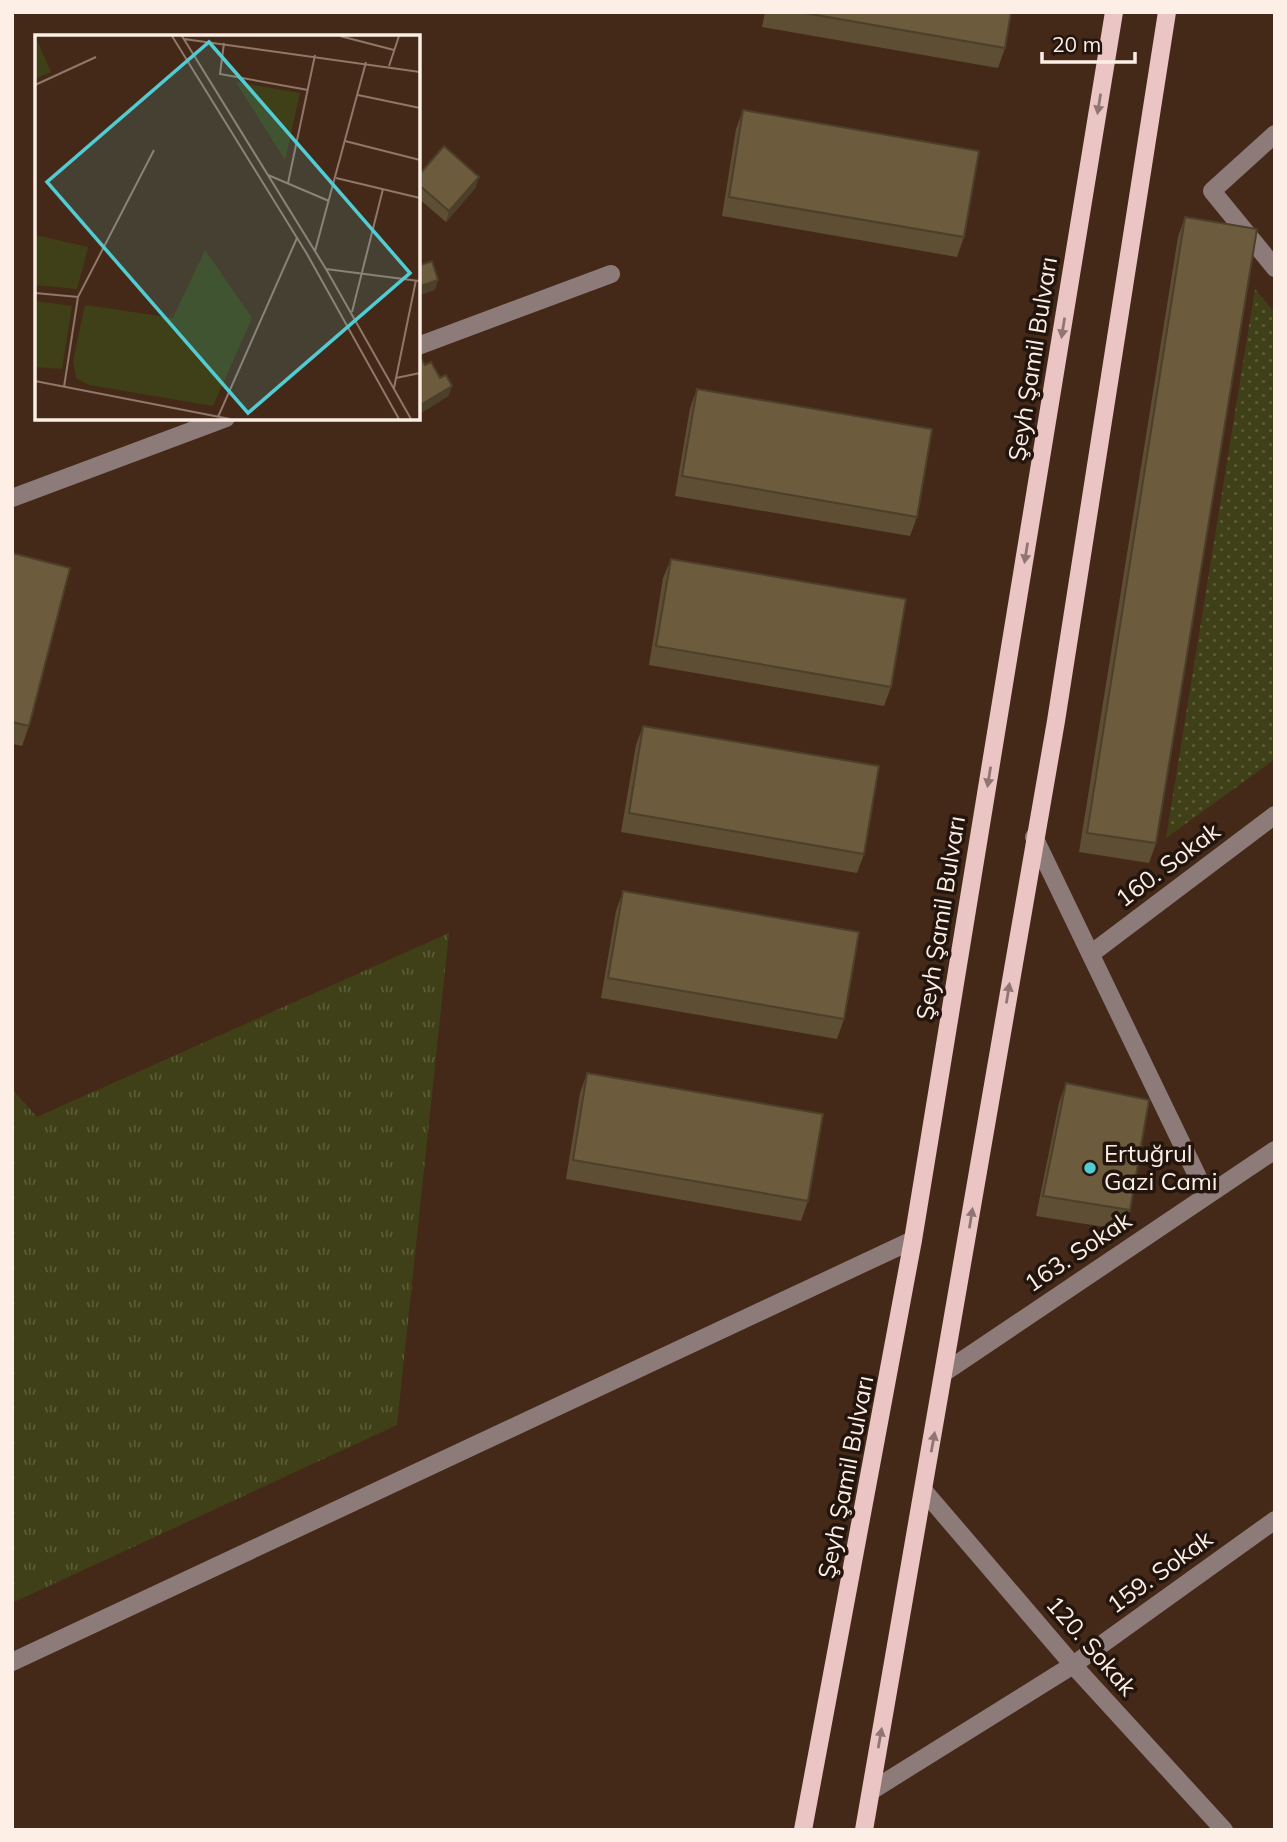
<svg xmlns="http://www.w3.org/2000/svg" width="1287" height="1842" viewBox="0 0 1287 1842" font-family="Mulish,sans-serif">
	<style>
		.grass { fill: url(#grass-tufts) }
		.park { fill: url(#park-dots) }
		.lines { fill: none; stroke-linecap: round; stroke-linejoin: round }
		.minor { stroke: #8d7b7a; stroke-width: 18 }
		.major { stroke: #eac5c3; stroke-width: 18 }
		.wall { fill: #5d4e34 }
		.shaded-wall { fill: #4c402b }
		.building { fill: #6c5b3d; stroke: #4c402b; stroke-width: 2 }
		.oneway { fill: #907672 }
		.poi-dot { fill: #51ccd3; stroke: #22150e; stroke-width: 2.5 }
		.labels { text-anchor: middle; stroke-width: 7; stroke-linejoin: round; paint-order: stroke }
		.street-label { font-size: 24px; fill: #fdeee6; stroke: #22150e }
		.poi-label { font-size: 24px; fill: #fdeee6; stroke: #22150e; text-anchor: start }
		.inset-road { fill: none; stroke: #8f786a; stroke-width: 2 }
		.view { fill: #51ccd3; fill-opacity: 0.15; stroke: #51ccd3; stroke-width: 3.5 }
		.inset-edge { fill: none; stroke: #fdeee6; stroke-width: 3.5 }
	</style>
	<defs>
		<pattern id="grass-tufts" width="24" height="20" patternUnits="userSpaceOnUse" patternTransform="scale(1.75)"><rect width="24" height="20" fill="#3f4017"/><path d="M3 7l-1-3M5 7V3M7 7l1-3M15 17l-1-3M17 17v-4M19 17l1-3" fill="none" stroke="#5c5c39"/></pattern>
		<pattern id="park-dots" width="8" height="8" patternUnits="userSpaceOnUse" patternTransform="scale(1.75)"><rect width="8" height="8" fill="#3f4017"/><path d="M2 2h.1M6 6h.1" fill="none" stroke="#5c5c39" stroke-width="1.8" stroke-linecap="round"/></pattern>
	</defs>
	<rect width="100%" height="100%" fill="#452918"/>
	<!-- grass -->
	<polygon class="grass" points="449,933 397,1425 12,1603 12,1089 37,1117"/>
	<!-- park -->
	<polygon class="park" points="1255,289 1275,313 1275,759 1166,838"/>
	<g class="lines">
		<!-- minor -->
		<g class="minor">
			<polyline points="1275,134 1212,191 1275,268"/>
			<polyline points="418,346 611,274"/>
			<polyline points="12,498 226,418"/>
			<polyline points="1034,837 1206,1194"/>
			<polyline points="1092,953 1275,815"/>
			<polyline points="945,1372 1275,1150"/>
			<polyline points="924,1491 1073,1665 1224,1830"/>
			<polyline points="12,1662 913,1240"/>
			<polyline points="871,1791 1073,1665 1275,1520"/>
		</g>
		<!-- major -->
		<g class="major">
			<polyline points="803,1830 913,1240 1114,12"/>
			<polyline points="864,1830 1056,721 1167,12"/>
		</g>
	</g>
	<!-- wall -->
	<g class="wall">
		<polygon points="765,12 1011,12 1005,48 998,68 762,27"/>
		<polygon points="743,110 964,237 957,257 722,216 736,129"/>
		<polygon points="418,176 476,187 446,222 418,198"/>
		<polygon points="1185,217 1156,843 1149,863 1079,852 1178,237"/>
		<polygon points="418,354 425,365 440,378 452,386 448,396 418,415"/>
		<polygon points="697,389 917,517 910,536 675,496 690,408"/>
		<polygon points="12,553 29,726 22,746 12,744"/>
		<polygon points="671,559 891,687 884,706 649,665 663,578"/>
		<polygon points="643,726 864,854 857,873 621,832 636,745"/>
		<polygon points="623,891 844,1019 837,1039 601,998 616,911"/>
		<polygon points="587,1073 808,1201 801,1221 566,1179 580,1093"/>
		<polygon points="1066,1083 1130,1210 1123,1230 1036,1216 1059,1103"/>
	</g>
	<!-- shaded-wall -->
	<g class="shaded-wall">
		<polygon points="479,177 476,187 446,222 449,211"/>
		<polygon points="438,280 435,290 418,296 418,287"/>
		<polygon points="452,386 448,396 418,415 422,404"/>
	</g>
	<!-- building -->
	<g class="building">
		<polygon points="799,12 1011,12 1005,48"/>
		<polygon points="743,110 979,151 964,237 729,197"/>
		<polygon points="444,146 479,177 449,211 418,184 418,176"/>
		<polygon points="1185,217 1257,229 1156,843 1087,833"/>
		<polygon points="432,261 438,280 418,287 418,266"/>
		<polygon points="418,354 425,365 431,362 440,378 446,375 452,386 422,404 418,399 418,369 419,368 418,367"/>
		<polygon points="697,389 932,429 917,517 682,476"/>
		<polygon points="12,553 70,568 29,726 12,722"/>
		<polygon points="671,559 906,599 891,687 656,646"/>
		<polygon points="643,726 879,766 864,854 629,813"/>
		<polygon points="623,891 859,932 844,1019 608,978"/>
		<polygon points="587,1073 823,1114 808,1201 573,1160"/>
		<polygon points="1066,1083 1149,1100 1130,1210 1043,1196"/>
	</g>
	<!-- one-way arrows -->
	<defs><path id="oneway-solid" d="M-6-.8H1V-3.2L6.5 0L1 3.2V.8H-6Z" transform="scale(1.75)"/></defs>
	<g class="oneway">
		<use href="#oneway-solid" transform="translate(1099 104) rotate(99)"/>
		<use href="#oneway-solid" transform="translate(1063 328) rotate(99)"/>
		<use href="#oneway-solid" transform="translate(1026 553) rotate(99)"/>
		<use href="#oneway-solid" transform="translate(989 777) rotate(99)"/>
		<use href="#oneway-solid" transform="translate(1008 993) rotate(-81)"/>
		<use href="#oneway-solid" transform="translate(971 1218) rotate(-81)"/>
		<use href="#oneway-solid" transform="translate(933 1442) rotate(-80)"/>
		<use href="#oneway-solid" transform="translate(880 1738) rotate(-80)"/>
	</g>
	<!-- markers -->
	<circle class="poi-dot" cx="1090" cy="1168" r="7"/>
	<g class="labels">
		<!-- street labels -->
		<g class="street-label">
			<text transform="translate(1033 359) rotate(-81)" y="8">Şeyh Şamil Bulvarı</text>
			<text transform="translate(1168 865) rotate(-37)" y="8">160. Sokak</text>
			<text transform="translate(941 918) rotate(-81)" y="8">Şeyh Şamil Bulvarı</text>
			<text transform="translate(1078 1252) rotate(-34)" y="8">163. Sokak</text>
			<text transform="translate(846 1477) rotate(-79)" y="8">Şeyh Şamil Bulvarı</text>
			<text transform="translate(1160 1572) rotate(-36)" y="8">159. Sokak</text>
			<text transform="translate(1091 1646) rotate(49)" y="8">120. Sokak</text>
		</g>
		<!-- poi labels -->
		<g class="poi-label">
			<text x="1104" y="1162">Ertuğrul<tspan x="1104" dy="28">Gazi Cami</tspan></text>
		</g>
	</g>
	<!-- overview -->
	<g transform="translate(35 35)">
		<rect width="385" height="385" fill="#452918"/>
		<path d="M0,1L16,37L0,44ZM0,200L53,212L42,254L0,250ZM170,215L217,283L178,371L54,350L41,343L38,325L50,270L138,283ZM0,266L37,271L27,334L0,332Z" fill="#3f4017"/>
		<path d="M201,47L265,58L250,125Z" fill="#3f4017"/>
		<path class="inset-road" d="M137,1L272,219L364,384M147,1L291,234L376,384M305,1L359,15M149,4L385,37M189,8L185,39L273,55M354,31L364,1M0,50L61,22M323,60L385,73M310,106L385,125M233,140L294,166M301,143L385,163M253,148L280,20M280,216L331,27M291,234L384,246M0,258L43,262L119,115M317,277L348,154M361,343L385,338M0,346L195,384M29,352L43,262M359,353L381,245M183,382L262,203"/>
		<path class="view" d="M174,7L375,238L213,378L12,147Z"/>
		<rect width="385" height="385" class="inset-edge"/>
	</g>
	<!-- border -->
	<rect width="1287" height="1842" fill="none" stroke="#fdeee6" stroke-width="28"/>
	<!-- scale -->
	<path d="M1042 52v10h93v-10" fill="none" stroke="#fdeee6" stroke-width="3.5"/>
	<text x="1052" y="52" font-size="21" fill="#fdeee6" stroke="#22150e" stroke-width="5" paint-order="stroke">20 m</text>
</svg>
